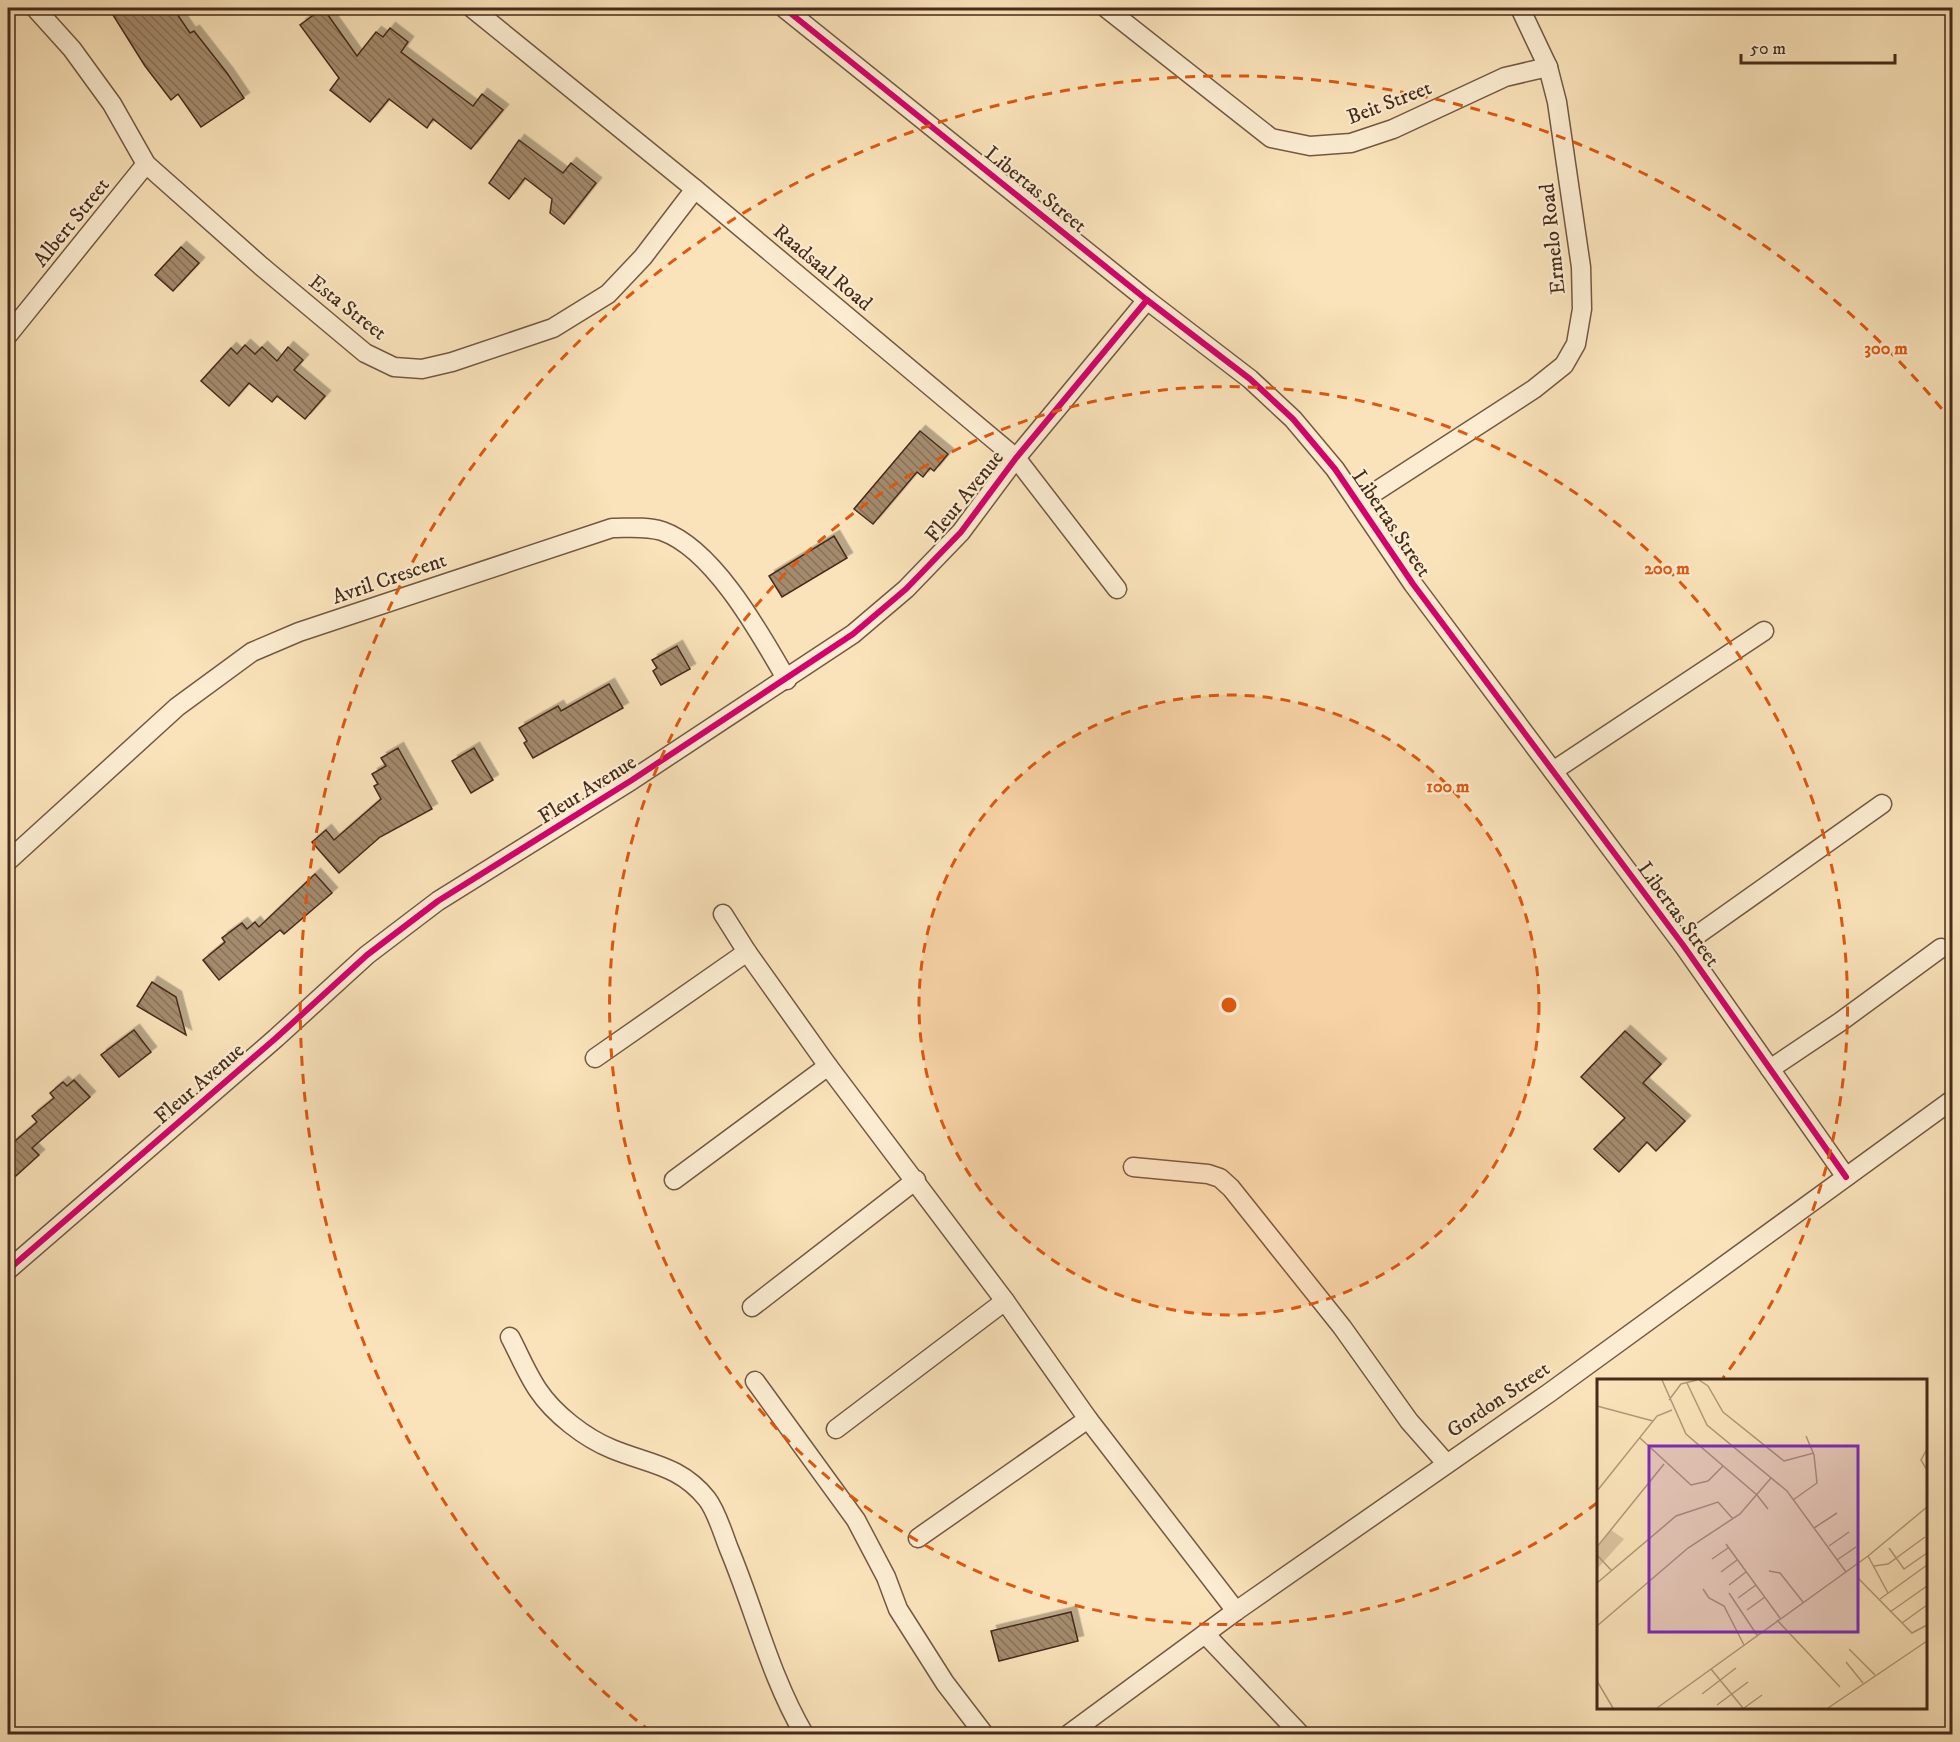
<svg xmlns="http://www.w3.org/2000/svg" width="1960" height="1742" viewBox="0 0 1960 1742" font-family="'IM FELL DW Pica',serif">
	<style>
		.building { fill: url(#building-back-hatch); stroke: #462b1a; stroke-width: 1.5; filter: url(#shadow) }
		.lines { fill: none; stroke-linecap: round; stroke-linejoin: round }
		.street-casing { stroke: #735942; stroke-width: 21 }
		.street { stroke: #fcedd2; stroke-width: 18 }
		.cycleway-casing { stroke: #fcedd2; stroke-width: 10 }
		.cycleway { stroke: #d6006c; stroke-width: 6 }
		.ring { fill: none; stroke: #e0570d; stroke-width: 3; stroke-dasharray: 10 8 }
		.labels { text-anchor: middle; stroke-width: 4.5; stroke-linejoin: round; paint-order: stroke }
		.street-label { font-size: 21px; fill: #462b1a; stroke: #fcedd2 }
		.inset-road { fill: none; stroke: #b2997a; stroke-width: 1.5 }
		.view { fill: #7b2cbf; fill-opacity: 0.15; stroke: #7b2cbf; stroke-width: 3 }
		.inset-edge { fill: none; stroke: #462b1a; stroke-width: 3 }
		.centre { fill: #e0570d; stroke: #fcedd2; stroke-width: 3 }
		.ring-label { font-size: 18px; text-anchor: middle; font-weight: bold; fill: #e0570d; stroke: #fcedd2; stroke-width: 4.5; stroke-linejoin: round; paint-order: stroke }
	</style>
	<defs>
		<pattern id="building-back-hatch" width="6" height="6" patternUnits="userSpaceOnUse" patternTransform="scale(1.5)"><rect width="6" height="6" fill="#a48b6d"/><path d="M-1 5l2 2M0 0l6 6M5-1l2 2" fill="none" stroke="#877259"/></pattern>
		<filter id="shadow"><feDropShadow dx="5.5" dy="-5.5" stdDeviation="0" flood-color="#0004"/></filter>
	</defs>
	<rect width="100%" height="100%" fill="#fae3ba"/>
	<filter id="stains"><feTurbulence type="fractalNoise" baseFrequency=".00333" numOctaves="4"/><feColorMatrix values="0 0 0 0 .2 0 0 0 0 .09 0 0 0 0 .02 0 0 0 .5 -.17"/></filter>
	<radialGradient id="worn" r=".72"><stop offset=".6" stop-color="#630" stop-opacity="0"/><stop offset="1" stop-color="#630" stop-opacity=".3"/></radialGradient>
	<!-- building -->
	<g class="building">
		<polygon points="125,8 173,8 190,33 194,31 227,73 244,98 201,127 178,94 171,100 145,66 113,15"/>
		<polygon points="323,8 357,56 376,32 383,37 390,28 408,42 401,52 473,106 482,94 503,110 471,149 433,119 427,128 389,99 370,122 330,90 339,78 300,25"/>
		<polygon points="519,140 563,173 571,163 596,183 564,224 550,213 552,199 525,178 509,199 489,183"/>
		<polygon points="181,247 199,263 173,291 155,275"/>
		<polygon points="245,345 255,354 262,347 277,361 288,347 303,360 294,370 325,396 305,419 277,396 272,402 249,383 229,406 201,381 231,348 237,354"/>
		<polygon points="920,431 948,454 934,471 930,468 923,477 917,472 873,524 854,509"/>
		<polygon points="834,536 847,558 782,597 769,576"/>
		<polygon points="677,646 690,669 661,685 653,671 657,668 652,660"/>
		<polygon points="609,684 623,708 533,758 524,743 527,741 519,728 558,706 561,711"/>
		<polygon points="398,748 432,809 380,837 339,873 312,842 326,830 334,840 381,799 374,786 378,784 372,774 386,766 381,758"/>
		<polygon points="474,748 493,780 471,793 452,761"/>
		<polygon points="315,874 332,893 284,934 280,930 219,980 203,960 225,942 222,938 242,923 247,929 255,922 259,927"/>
		<polygon points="152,982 176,997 186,1035 137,1006"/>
		<polygon points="134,1030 151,1052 119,1077 101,1055"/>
		<polygon points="1625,1031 1661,1064 1643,1083 1685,1121 1656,1151 1647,1142 1619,1172 1594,1149 1625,1118 1581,1077"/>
		<polygon points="74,1080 90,1097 32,1148 39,1155 8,1183 8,1147 37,1122 32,1116 54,1098 50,1093 63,1082 67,1086"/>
		<polygon points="1071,1612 1078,1641 999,1661 991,1631"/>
	</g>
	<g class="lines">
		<!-- street casing -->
		<g class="street-casing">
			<g id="street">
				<polyline points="35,8 72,49 112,104 146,164 261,266 365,353 394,367 422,369 452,362 553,328 608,294 643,257 695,189"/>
				<polyline points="472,8 695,189 1016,458 1117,589"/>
				<polyline points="784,8 1147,300 1250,379 1293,419 1335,469 1413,584 1683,945 1846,1177"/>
				<polyline points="1106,8 1271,138 1310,146 1351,143 1393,129 1505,77 1548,67"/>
				<polyline points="8,335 146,164"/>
				<polyline points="1358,503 1534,389 1564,365 1576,344 1582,309 1581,267 1557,102 1548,67 1520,8"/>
				<polyline points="1553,771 1764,631"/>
				<path d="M8,861L177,707L252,652L299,632L612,528C628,528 646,526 662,531C714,549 761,635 787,680"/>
				<polyline points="723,914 747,952 828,1066 1005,1301 1088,1419 1236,1611"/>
				<polyline points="1683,945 1882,804"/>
				<polyline points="595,1058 747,952"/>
				<polyline points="1770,1069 1840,1022 1941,948"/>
				<polyline points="1133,1167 1208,1174 1220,1178 1231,1188 1342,1327 1409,1421 1446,1463"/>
				<polyline points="674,1180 828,1066"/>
				<polyline points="8,1270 276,1038 367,955 438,901 632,780 853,634 906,589 961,532 1016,458 1147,300"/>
				<polyline points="752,1307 916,1180"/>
				<path d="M510,1337C519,1354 527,1374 538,1390C554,1414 585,1438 612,1449C648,1464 680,1465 707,1499C717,1512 723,1534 729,1549C755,1611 770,1676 804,1734"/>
				<polyline points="755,1381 856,1520 886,1577 898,1609 945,1683 984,1734"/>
				<polyline points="836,1429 1005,1301"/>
				<polyline points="918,1538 1088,1419"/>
				<polyline points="1205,1634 1300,1734"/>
				<polyline points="1069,1734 1236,1611 1549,1393 1952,1100"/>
			</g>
		</g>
		<!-- street -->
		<use href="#street" class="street"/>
		<!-- cycleway casing -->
		<g class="cycleway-casing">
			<g id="cycleway">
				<polyline points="784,8 1147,300 1250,379 1293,419 1335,469 1413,584 1683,945 1846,1177"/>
				<polyline points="8,1270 276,1038 367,955 438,901 632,780 853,634 906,589 961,532 1016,458 1147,300"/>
			</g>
		</g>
		<!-- cycleway -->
		<use href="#cycleway" class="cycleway"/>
	</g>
	<!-- distance rings -->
	<circle cx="1229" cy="1005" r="310" fill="#e0570d" fill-opacity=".12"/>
	<g class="ring">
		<circle cx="1229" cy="1005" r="310"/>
		<path d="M1597 1503A619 619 0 1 1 1723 1378"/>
		<path d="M651 1732A929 929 0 1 1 1951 420"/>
	</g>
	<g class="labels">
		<!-- street labels -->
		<g class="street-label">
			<text transform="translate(1389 102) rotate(-21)" y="7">Beit Street</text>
			<text transform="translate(1036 189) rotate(39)" y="7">Libertas Street</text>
			<text transform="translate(71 222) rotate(-51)" y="7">Albert Street</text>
			<text transform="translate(1552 239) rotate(-96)" y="7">Ermelo Road</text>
			<text transform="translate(823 267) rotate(40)" y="7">Raadsaal Road</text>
			<text transform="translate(348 307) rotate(38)" y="7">Esta Street</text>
			<text transform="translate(964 496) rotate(-51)" y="7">Fleur Avenue</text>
			<text transform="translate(1392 523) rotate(56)" y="7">Libertas Street</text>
			<text transform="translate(389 578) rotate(-19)" y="7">Avril Crescent</text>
			<text transform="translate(587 789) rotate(-32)" y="7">Fleur Avenue</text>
			<text transform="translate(1679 914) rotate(54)" y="7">Libertas Street</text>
			<text transform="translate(199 1083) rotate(-41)" y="7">Fleur Avenue</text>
			<text transform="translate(1498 1399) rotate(-34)" y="7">Gordon Street</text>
		</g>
	</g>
	<!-- overview -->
	<g transform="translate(1597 1379)">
		<rect width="330" height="330" fill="#fae3ba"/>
		<path d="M14,151L27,160L0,190V170Z" fill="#dbc49f"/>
		<path class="inset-road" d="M65,1L89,55L160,116L171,130M102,1L111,7L126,33L187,82L217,74M90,4L110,46L190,112L249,193M72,21L84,5L100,1M0,27L56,42M43,59L94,106L111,102L126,87M330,70L324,81L330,91M0,112L60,37L75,31M196,121L220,104L217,76L209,57M217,149L240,134M129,165L183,239M232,167L252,153M0,168L67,85M292,169L307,190L330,174M0,176L15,192M271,177L291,214M115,180L131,169M240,181L259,168M277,187L291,185L328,158M172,192L183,194L206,223M124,193L140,181M261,199L315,254L330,246M0,204L79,137L121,123L136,140M132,206L149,193M106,210L112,219L127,227L147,266M132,214L160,256M141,219L159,206M283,220L330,186M150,231L168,218M293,233L330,207M180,241L243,308M305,244L330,226M0,247L91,169L143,135L174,99M252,270L278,296M249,283L266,304M114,290L146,329M0,302L16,329M105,315L139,289M120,326L151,303M60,329L271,177L330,128M147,329L165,316M231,329L330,262"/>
		<path class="view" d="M52,67H261V253H52Z"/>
		<rect width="330" height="330" class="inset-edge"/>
	</g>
	<circle cx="1229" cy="1005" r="9" class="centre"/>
	<g class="ring-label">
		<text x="1886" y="354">300 m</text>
		<text x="1667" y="574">200 m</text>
		<text x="1448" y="792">100 m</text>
	</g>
	<!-- margin -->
	<rect width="1960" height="1742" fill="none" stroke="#fae3ba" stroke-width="30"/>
	<rect x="9" y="9" width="1942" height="1724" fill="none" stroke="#462b1a" stroke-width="3"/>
	<rect x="15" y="15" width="1930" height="1712" fill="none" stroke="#462b1a" stroke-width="1.5"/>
	<!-- scale -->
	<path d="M1741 54v9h154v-9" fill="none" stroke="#462b1a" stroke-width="3"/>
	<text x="1750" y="54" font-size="18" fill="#462b1a" stroke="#fcedd2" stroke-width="4.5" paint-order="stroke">50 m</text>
	<rect width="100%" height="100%" filter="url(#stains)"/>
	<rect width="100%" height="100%" fill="url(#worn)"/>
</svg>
